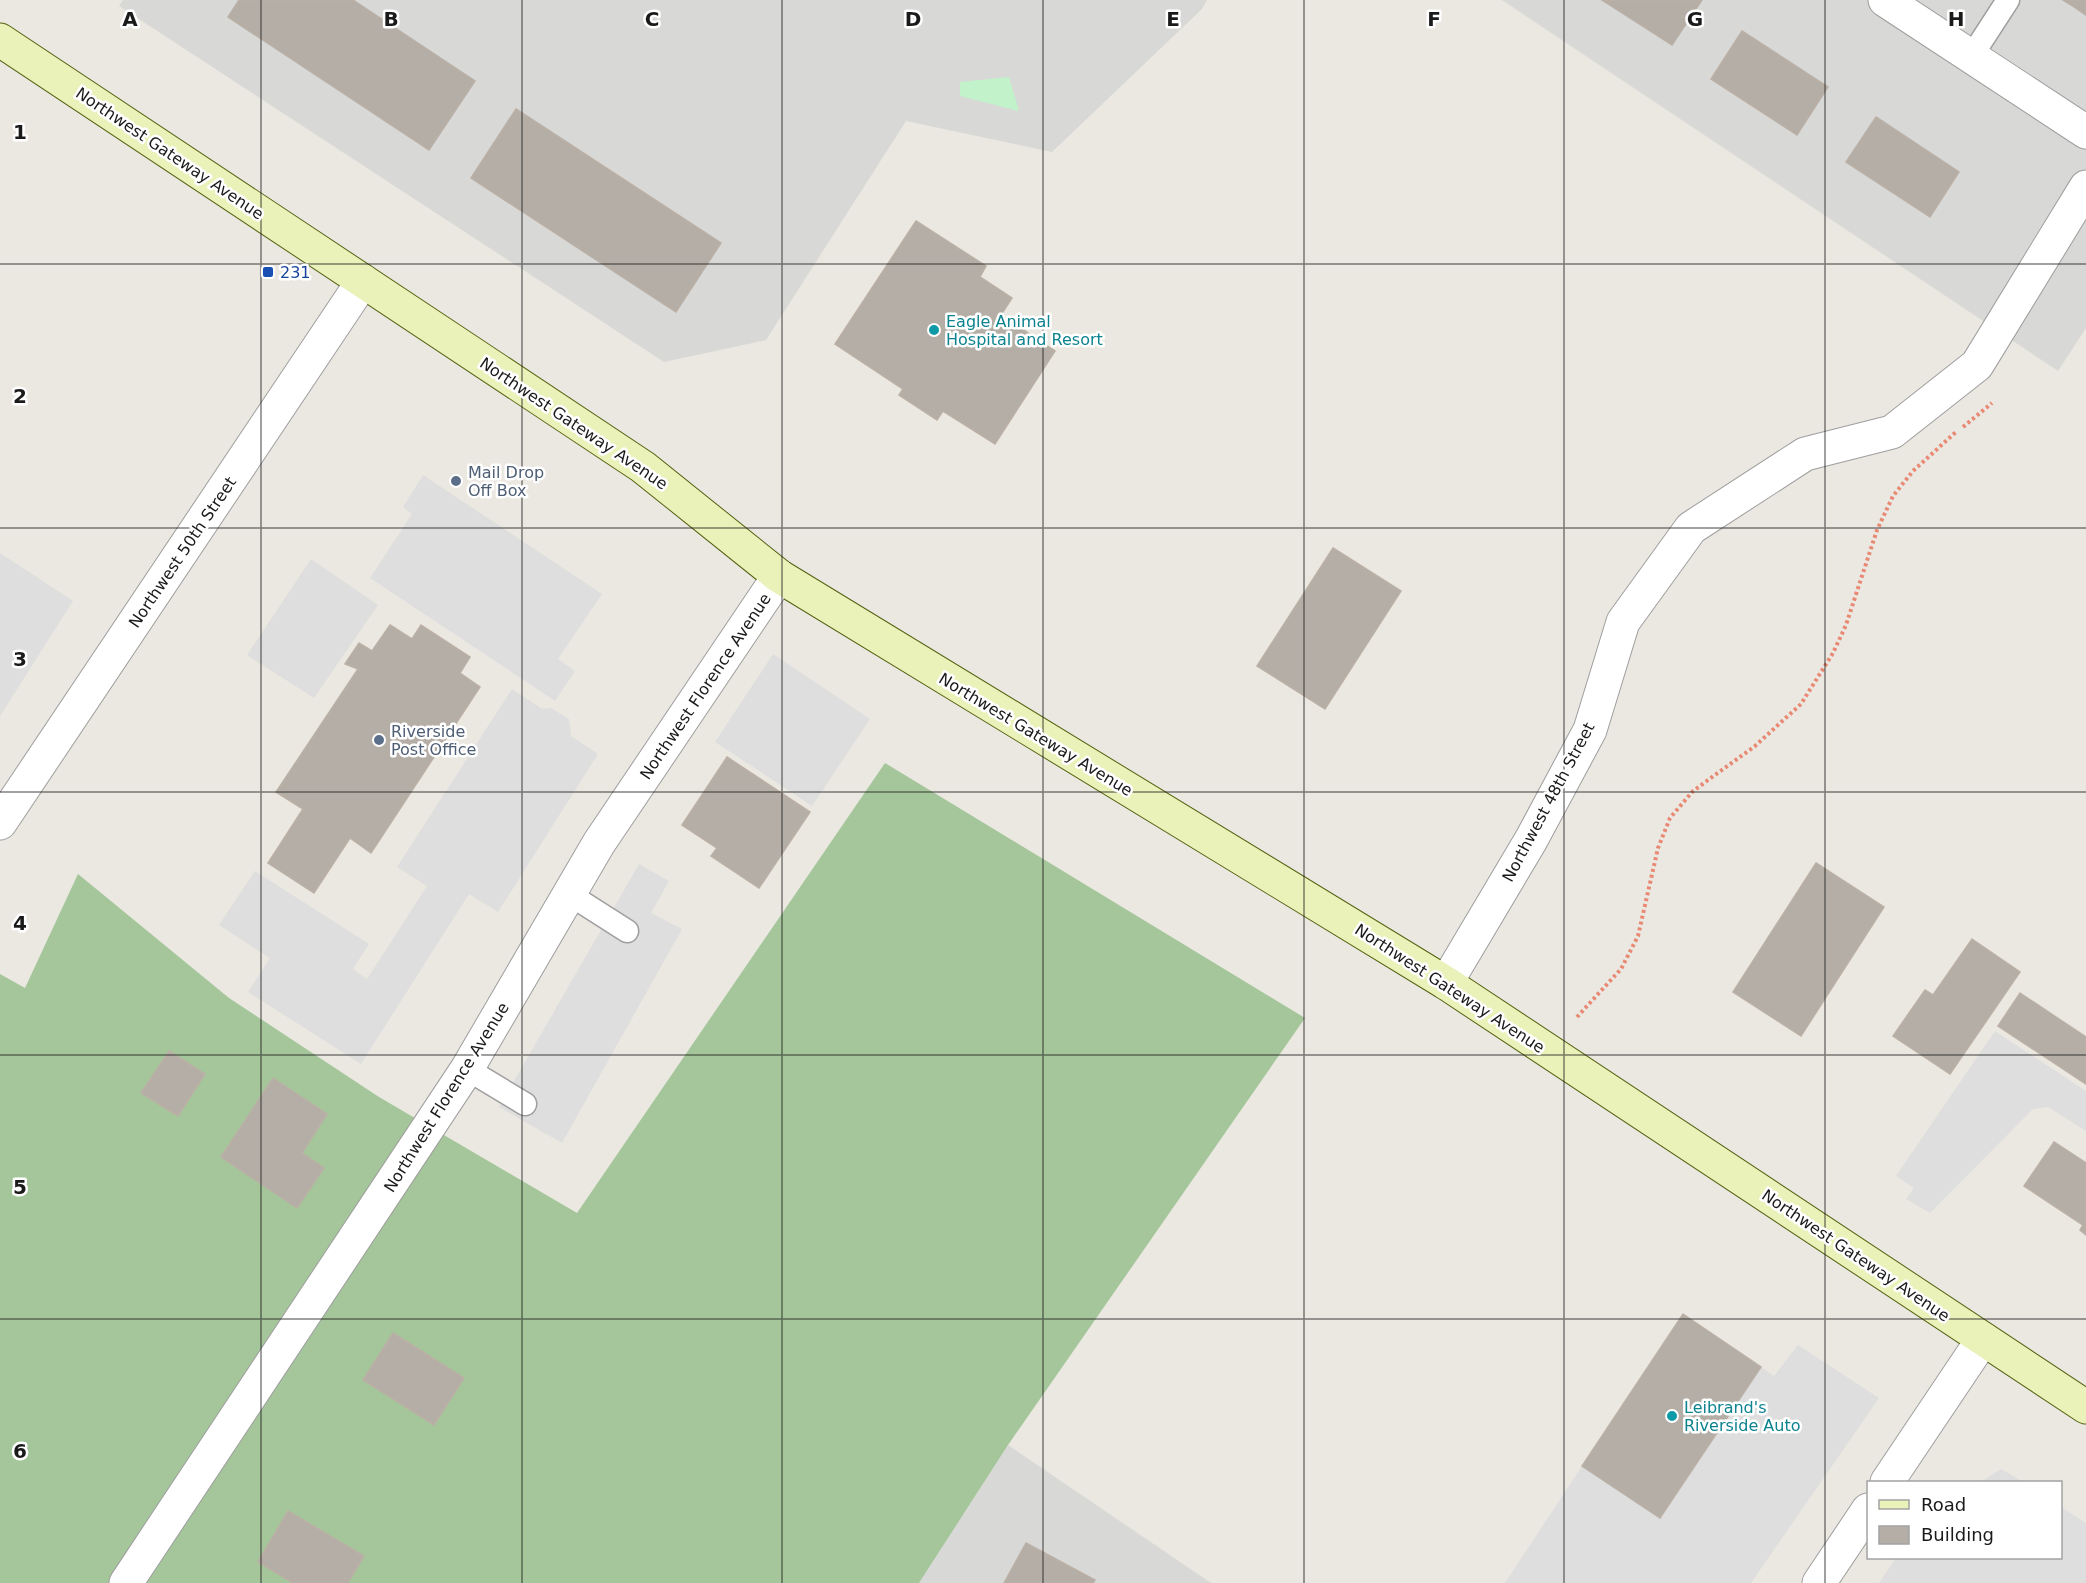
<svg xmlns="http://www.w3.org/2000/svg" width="2086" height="1583" viewBox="0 0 2086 1583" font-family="'DejaVu Sans',sans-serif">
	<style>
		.residential { fill: #d8d8d7 }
		.forest { fill: #a4c69a }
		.park { fill: #c1f2c9 }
		.parking { fill: #dedede }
		.building { fill: #b4aea7; stroke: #bbb0a5; stroke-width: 1.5 }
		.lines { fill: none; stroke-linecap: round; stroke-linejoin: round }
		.lane-casing { stroke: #9e9e9e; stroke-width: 25 }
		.street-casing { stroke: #9e9e9e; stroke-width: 35 }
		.secondary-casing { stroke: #536210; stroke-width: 35 }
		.path { stroke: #e88974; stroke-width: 4; stroke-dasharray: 3 3; stroke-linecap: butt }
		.lane { stroke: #fff; stroke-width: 22 }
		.street { stroke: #fff; stroke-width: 33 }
		.secondary { stroke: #eaf1b9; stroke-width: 33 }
		.grid { fill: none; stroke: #1a1a1a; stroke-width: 1.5; stroke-opacity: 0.55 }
		.transit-dot { fill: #1a4fb4; stroke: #fff; stroke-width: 2 }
		.culture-dot { fill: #0f9aa8; stroke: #fff; stroke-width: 2 }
		.service-dot { fill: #5c6f8a; stroke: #fff; stroke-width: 2 }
		.labels { text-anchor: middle; stroke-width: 5; stroke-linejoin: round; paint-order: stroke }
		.street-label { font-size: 16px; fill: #1a1a1a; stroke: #fff }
		.transit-label { font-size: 16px; fill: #164399; stroke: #fff; text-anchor: start }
		.culture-label { font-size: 16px; fill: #0d838f; stroke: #fff; text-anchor: start }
		.service-label { font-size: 16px; fill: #4e5e75; stroke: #fff; text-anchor: start }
		.grid-label { font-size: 20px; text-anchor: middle; font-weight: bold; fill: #1a1a1a; stroke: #fff; stroke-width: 5; stroke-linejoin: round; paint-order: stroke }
	</style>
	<rect width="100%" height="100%" fill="#ebe8e1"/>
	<!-- residential -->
	<g class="residential">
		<polygon points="123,0 1207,0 1202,9 1052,152 906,121 766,340 664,362 119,6"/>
		<polygon points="1502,0 2086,0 2086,328 2058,371"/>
		<polygon points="1008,1445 1211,1583 919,1583"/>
	</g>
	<!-- forest -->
	<polygon class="forest" points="885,763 1305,1018 1008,1445 919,1583 0,1583 0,974 25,988 78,874 229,998 379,1097 577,1213"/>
	<!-- park -->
	<polygon class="park" points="1009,77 1019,111 960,96 960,82"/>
	<!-- parking -->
	<g class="parking">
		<polygon points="423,475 602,594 558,659 575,671 555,701 370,578 412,514 403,507"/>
		<polygon points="0,553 73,601 0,716"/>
		<polygon points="311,559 378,605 314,698 247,655"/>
		<polygon points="773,654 870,719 812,806 715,742"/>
		<polygon points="512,689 542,709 551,708 569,719 571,736 598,754 498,912 469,894 361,1064 248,992 270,958 219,925 255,871 369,944 353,969 367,979 427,886 397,867"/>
		<polygon points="639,864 669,881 651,913 682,929 562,1143 499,1107"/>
		<polygon points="1995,1031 2086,1091 2086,1131 2048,1107 2033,1109 1930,1213 1906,1199 1914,1188 1896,1176"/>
		<polygon points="1798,1345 1879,1398 1751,1583 1505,1583 1582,1466 1661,1517 1761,1367 1774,1376"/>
		<polygon points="2001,1469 2023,1482 1947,1482 1982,1481"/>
		<polygon points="2061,1507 2086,1523 2086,1583 1879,1583 1896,1558 2060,1558"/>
	</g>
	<!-- building -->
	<g class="building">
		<polygon points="239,0 353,0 475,81 429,150 228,17"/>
		<polygon points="1602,0 1702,0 1672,45"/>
		<polygon points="2063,0 2086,0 2086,15 2071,5"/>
		<polygon points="1742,31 1828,87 1797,135 1711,79"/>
		<polygon points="516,109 721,243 676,312 471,178"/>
		<polygon points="1876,117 1959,172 1930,217 1846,162"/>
		<polygon points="916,221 986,266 980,277 1012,298 1001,315 1055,351 995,444 943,411 937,420 899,395 903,389 835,344"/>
		<polygon points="1333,548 1401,591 1325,709 1257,666"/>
		<polygon points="390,625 412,639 421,625 470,657 460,673 480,687 371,853 350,838 314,893 268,863 303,809 276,792 358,669 345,664 359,643 372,651"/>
		<polygon points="727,757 810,812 759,888 711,856 717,848 682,825"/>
		<polygon points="1816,863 1884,907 1801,1036 1733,992"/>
		<polygon points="1972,939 2020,972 1950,1074 1893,1036 1925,990 1933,995"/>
		<polygon points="2020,993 2086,1037 2086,1084 1998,1026"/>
		<polygon points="169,1051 205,1074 178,1116 141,1093"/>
		<polygon points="273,1078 327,1114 302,1153 324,1168 297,1208 221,1157"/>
		<polygon points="2054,1142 2086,1163 2086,1235 2080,1230 2083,1225 2024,1186"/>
		<polygon points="1683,1314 1761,1367 1660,1518 1582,1466"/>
		<polygon points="393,1333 464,1378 434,1425 363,1380"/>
		<polygon points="288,1511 364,1556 348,1583 293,1583 258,1562"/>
		<polygon points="1026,1543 1095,1580 1093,1583 1004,1583"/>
	</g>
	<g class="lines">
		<!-- lane casing -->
		<g class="lane-casing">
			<g id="lane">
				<polyline points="1971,57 2008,0"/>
				<polyline points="569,894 627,931"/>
				<polyline points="467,1069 525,1104"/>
			</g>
		</g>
		<!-- street casing -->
		<g class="street-casing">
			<g id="street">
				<polyline points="1885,0 2086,132"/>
				<polyline points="0,823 363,281"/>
				<polyline points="1446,983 1531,840 1590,730 1623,622 1691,528 1805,454 1892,432 1977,365 2086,187"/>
				<polyline points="1887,1482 1983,1339"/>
				<polyline points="126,1583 467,1069 599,843 779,576"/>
				<polyline points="1819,1583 1868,1510"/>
			</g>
		</g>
		<!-- secondary casing -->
		<g class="secondary-casing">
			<polyline id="secondary" points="0,40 643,467 779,576 1446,983 2086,1407"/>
		</g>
		<!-- path -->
		<g class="path">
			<polyline points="1963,427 1992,403"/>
			<polyline points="1577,1017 1621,969 1638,936 1658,848 1670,818 1693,791 1755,746 1801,704 1833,653 1846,625 1877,530 1893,496 1913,471 1957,431"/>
		</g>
		<!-- lane -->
		<use href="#lane" class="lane"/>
		<!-- street -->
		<use href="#street" class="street"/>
		<!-- secondary -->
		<use href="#secondary" class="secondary"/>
	</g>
	<!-- grid -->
	<path class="grid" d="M261,0V1583M522,0V1583M782,0V1583M1043,0V1583M1304,0V1583M1564,0V1583M1825,0V1583M0,264H2086M0,528H2086M0,792H2086M0,1055H2086M0,1319H2086"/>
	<!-- markers -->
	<rect class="transit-dot" x="262" y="266" width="12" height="12" rx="3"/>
	<g class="culture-dot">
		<circle cx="934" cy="330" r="6"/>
		<circle cx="1672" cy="1416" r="6"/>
	</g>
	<g class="service-dot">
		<circle cx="456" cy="481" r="6"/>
		<circle cx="379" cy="740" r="6"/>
	</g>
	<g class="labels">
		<!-- street labels -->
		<g class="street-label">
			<text transform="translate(170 153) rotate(34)" y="6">Northwest Gateway Avenue</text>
			<text transform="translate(574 423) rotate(34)" y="6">Northwest Gateway Avenue</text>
			<text transform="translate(182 552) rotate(-56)" y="6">Northwest 50th Street</text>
			<text transform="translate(705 686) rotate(-56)" y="6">Northwest Florence Avenue</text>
			<text transform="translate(1036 734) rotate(31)" y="6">Northwest Gateway Avenue</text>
			<text transform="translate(1548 802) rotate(-62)" y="6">Northwest 48th Street</text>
			<text transform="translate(1450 988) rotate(33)" y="6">Northwest Gateway Avenue</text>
			<text transform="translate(446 1097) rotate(-58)" y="6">Northwest Florence Avenue</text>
			<text transform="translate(1856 1255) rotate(34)" y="6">Northwest Gateway Avenue</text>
		</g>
		<!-- transit labels -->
		<g class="transit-label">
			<text x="280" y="278">231</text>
		</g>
		<!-- culture labels -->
		<g class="culture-label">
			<text x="946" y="327">Eagle Animal<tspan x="946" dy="18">Hospital and Resort</tspan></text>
			<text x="1684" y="1413">Leibrand's<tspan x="1684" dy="18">Riverside Auto</tspan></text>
		</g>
		<!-- service labels -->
		<g class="service-label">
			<text x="468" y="478">Mail Drop<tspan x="468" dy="18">Off Box</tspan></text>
			<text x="391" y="737">Riverside<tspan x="391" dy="18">Post Office</tspan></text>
		</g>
	</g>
	<g class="grid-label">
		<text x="130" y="26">A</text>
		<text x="391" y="26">B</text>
		<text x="652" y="26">C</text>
		<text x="913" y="26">D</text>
		<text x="1173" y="26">E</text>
		<text x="1434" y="26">F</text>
		<text x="1695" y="26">G</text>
		<text x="1956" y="26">H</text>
		<text x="20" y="139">1</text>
		<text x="20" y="403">2</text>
		<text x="20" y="666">3</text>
		<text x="20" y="930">4</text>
		<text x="20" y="1194">5</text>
		<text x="20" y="1458">6</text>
	</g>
	<!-- legend -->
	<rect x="1867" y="1481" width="195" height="78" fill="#ffffff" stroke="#a3a3a3" stroke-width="1.5"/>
	<rect x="1879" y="1500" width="30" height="9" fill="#eaf1b9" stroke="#a3a3a3" stroke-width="1.5"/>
	<text x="1921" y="1511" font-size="18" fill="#1a1a1a">Road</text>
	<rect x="1879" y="1526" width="30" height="18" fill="#b4aea7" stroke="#a3a3a3" stroke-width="1.5"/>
	<text x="1921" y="1541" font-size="18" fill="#1a1a1a">Building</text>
</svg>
